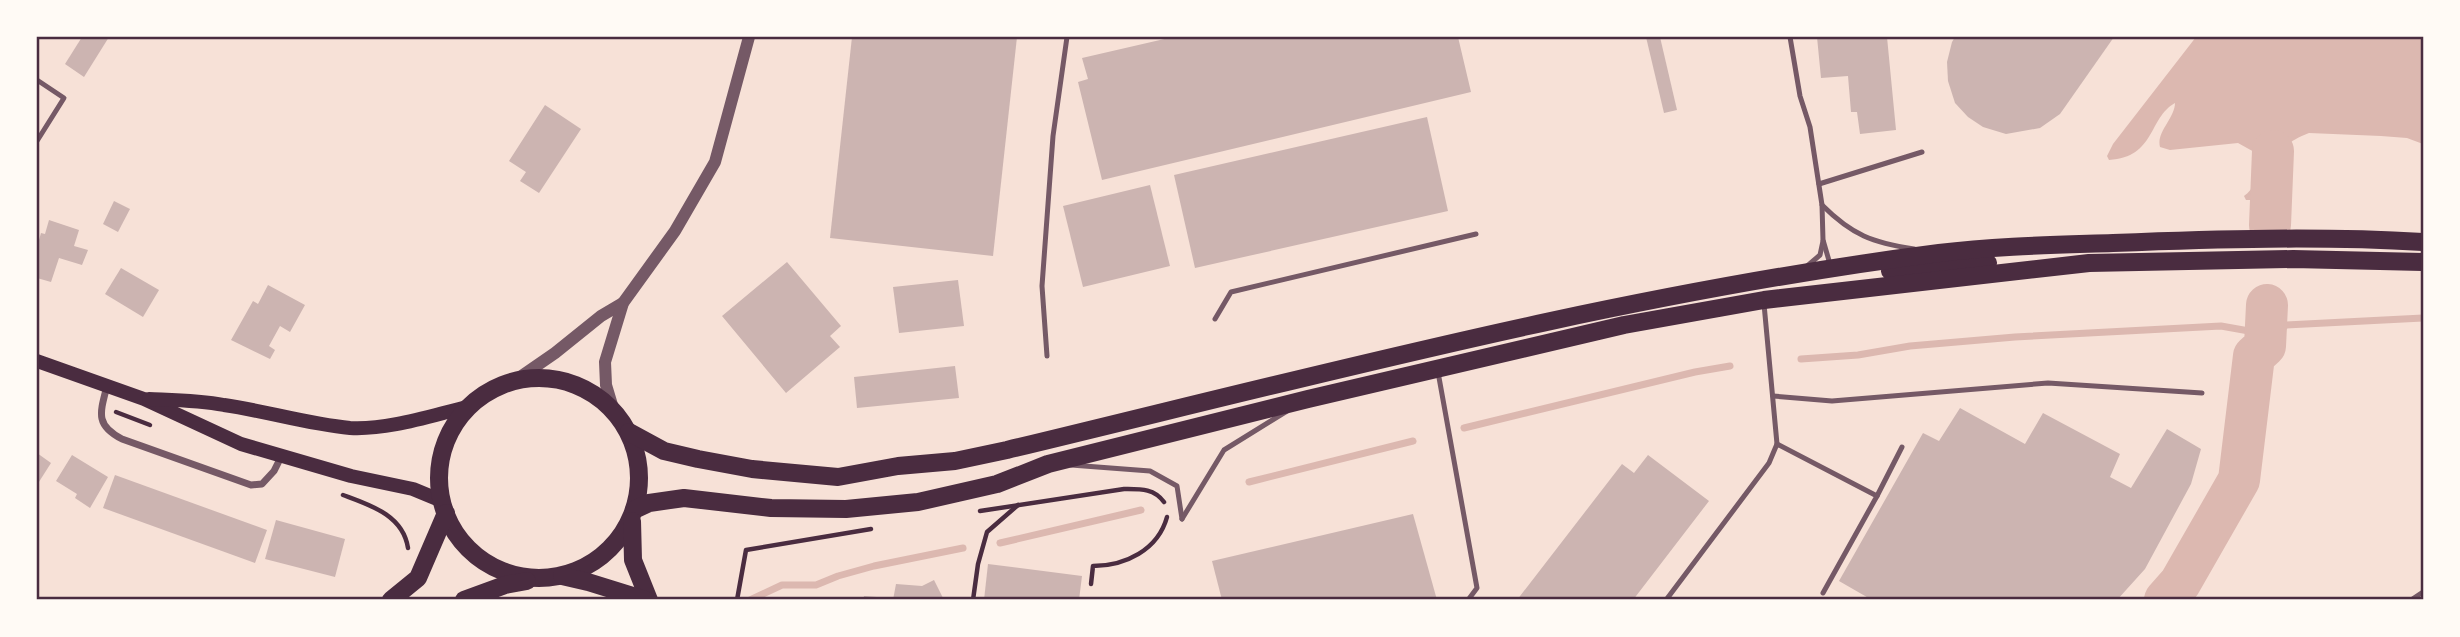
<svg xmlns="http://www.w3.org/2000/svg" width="2460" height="637" viewBox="0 0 2460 637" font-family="Roboto,sans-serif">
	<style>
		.water { fill: #dcb8b0 }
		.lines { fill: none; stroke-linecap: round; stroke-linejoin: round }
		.stream { stroke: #dcb8b0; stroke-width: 7 }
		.river { stroke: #dcb8b0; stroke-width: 42 }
		.building { fill: #ccb4b1 }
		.path { stroke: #4a2c40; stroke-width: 4.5 }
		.service { stroke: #755966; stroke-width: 5 }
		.minor { stroke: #755966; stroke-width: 7 }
		.tertiary { stroke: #755966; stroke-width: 12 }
		.secondary { stroke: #4a2c40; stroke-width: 14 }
		.primary { stroke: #4a2c40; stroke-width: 18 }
		.neatline { fill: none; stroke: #4a2c40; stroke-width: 2.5 }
	</style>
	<rect width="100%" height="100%" fill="#f7e1d7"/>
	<!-- water -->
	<path class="water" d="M2196,37H2423V144L2407,138L2381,136L2309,133C2289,141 2278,148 2280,171C2280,176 2282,184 2285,189C2287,192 2290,194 2292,197L2286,199L2279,209H2258L2251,200H2246L2244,196C2258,186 2260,169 2256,153L2238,143L2170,150L2160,147C2156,132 2175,118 2175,103C2148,118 2156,157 2109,160L2107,156L2113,144Z"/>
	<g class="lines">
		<!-- stream -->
		<g class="stream">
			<polyline points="1801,359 1858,355 1910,346 2015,337 2221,326 2249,331 2265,346 2286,325 2423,318"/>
			<polyline points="1464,428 1695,372 1730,366"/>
			<polyline points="1249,482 1413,441"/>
			<polyline points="1000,543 1141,510"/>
			<polyline points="750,600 782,585 816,585 838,576 874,566 963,548"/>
		</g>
		<!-- river -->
		<g class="river">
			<polyline points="2270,225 2273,151"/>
			<polyline points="2165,600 2180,583 2239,480 2254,356 2265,346 2267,305"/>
		</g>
	</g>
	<!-- building -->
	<g class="building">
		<polygon points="82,37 109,37 84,77 65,64"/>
		<polygon points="852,37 1017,37 993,256 830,238"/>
		<polygon points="1173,37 1458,37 1471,92 1102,180 1078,82 1088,79 1082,58"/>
		<polygon points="1646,37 1660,37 1677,110 1664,113"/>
		<polygon points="1817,37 1887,37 1896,130 1860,134 1857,112 1851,112 1848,76 1821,78"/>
		<polygon points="1955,37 2114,37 2060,114 2040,128 2006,134 1983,127 1968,117 1955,103 1948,81 1947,62 1952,42"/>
		<polygon points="545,105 581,129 539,193 520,181 526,172 509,161"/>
		<polygon points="1427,117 1448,211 1195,268 1174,175"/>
		<polygon points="1150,185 1170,266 1083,287 1063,206"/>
		<polygon points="114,201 130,209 118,232 103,224"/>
		<polygon points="49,220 79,230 74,246 88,250 82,265 59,258 51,282 37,278 37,247 41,233 45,234"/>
		<polygon points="787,262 841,326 830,336 840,347 786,393 722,316"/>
		<polygon points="121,268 159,290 143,317 105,294"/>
		<polygon points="958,280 964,326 899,333 893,287"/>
		<polygon points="268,285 305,305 290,332 280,326 269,346 275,350 270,359 231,340 253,301 258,304"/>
		<polygon points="955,366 959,398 857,408 854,377"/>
		<polygon points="1960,408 2025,444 2043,413 2120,454 2110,477 2131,488 2167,429 2201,449 2191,484 2145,569 2117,600 1872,600 1839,581 1923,433 1939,441"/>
		<polygon points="37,453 51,463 37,485"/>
		<polygon points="72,455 108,477 90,508 75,498 77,494 56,481"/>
		<polygon points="1648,455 1709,501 1633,600 1517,600 1622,464 1634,473"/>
		<polygon points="115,475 267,530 255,563 103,508"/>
		<polygon points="1413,514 1437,600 1222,600 1212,561"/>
		<polygon points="276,520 345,539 335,577 265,559"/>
		<polygon points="988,564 1082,576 1079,600 984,600"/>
		<polygon points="934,580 944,600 893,600 896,584 922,586"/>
		<polygon points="864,596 890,598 890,600 863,600"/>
	</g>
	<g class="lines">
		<!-- path -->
		<g class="path">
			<polyline points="116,412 150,425"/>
			<path d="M343,495C370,505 403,515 408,548"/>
			<path d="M980,511L1124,489C1140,489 1154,488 1164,502"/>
			<path d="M1091,584L1093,566C1125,566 1158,550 1167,517"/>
			<polyline points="737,600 746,550 871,529"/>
			<polyline points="973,600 978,564 987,532 1018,505"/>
		</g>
		<!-- service -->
		<g class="service">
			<polyline points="1790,37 1800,96 1810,127 1822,205 1823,240 1830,264"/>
			<polyline points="37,80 64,98 37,141"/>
			<polyline points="1819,184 1922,152"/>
			<path d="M1822,205C1852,235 1873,243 1914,249"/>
			<polyline points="1806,267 1820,255 1823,241"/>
			<polyline points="1215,319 1231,292 1476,234"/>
			<polyline points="1047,356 1042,286 1053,136 1067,37"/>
			<polyline points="1438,372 1477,588 1468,600"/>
			<polyline points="1773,396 1832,401 2048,383 2202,393"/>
			<polyline points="1777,444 1877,496 1823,593"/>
			<polyline points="1071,465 1150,471 1177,486 1182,519"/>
			<polyline points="1877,496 1902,447"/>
			<polyline points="1182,519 1224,450 1287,411"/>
			<polyline points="1666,600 1769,463 1777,444 1764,304"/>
			<polyline points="2411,600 2423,592"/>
		</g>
		<!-- minor -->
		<path class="minor" d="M107,386C100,413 95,425 122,439L251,485L262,484L274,471L281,457"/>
		<!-- tertiary -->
		<g class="tertiary">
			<polyline points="513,382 555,353 601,316 623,303"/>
			<polyline points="612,405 606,385 605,362 623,303 675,231 715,162 749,37"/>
		</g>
		<!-- secondary -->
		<g class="secondary">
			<polyline points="37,361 144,399 241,444 351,476 413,489 442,501"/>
			<path d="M149,399C174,400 199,400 224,405C266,411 307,424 350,428C390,430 432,415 471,406"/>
		</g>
		<!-- primary -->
		<g class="primary">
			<polyline points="1890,271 1988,263"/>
			<circle cx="539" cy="478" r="100"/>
			<path d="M629,432L664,451L698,459L752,469L838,477L898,466L955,461L1007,450C1315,376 1624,293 1939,253C1996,246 2055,245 2113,243C2216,239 2320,236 2423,242"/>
			<polyline points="634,510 649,503 684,498 771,508 846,509 918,502 997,484 1048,464 1308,399 1624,325 1764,300 2089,263 2293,259 2423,262"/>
			<polyline points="632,521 633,560 649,600"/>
			<polyline points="562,576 588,582 646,600"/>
			<polyline points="391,600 418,578 446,513"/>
			<polyline points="464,600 505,585 527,581"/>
		</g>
	</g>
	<!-- border -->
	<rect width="2460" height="637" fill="none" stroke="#fffaf5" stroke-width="77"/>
	<rect x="38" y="38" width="2384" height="560" class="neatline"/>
</svg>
